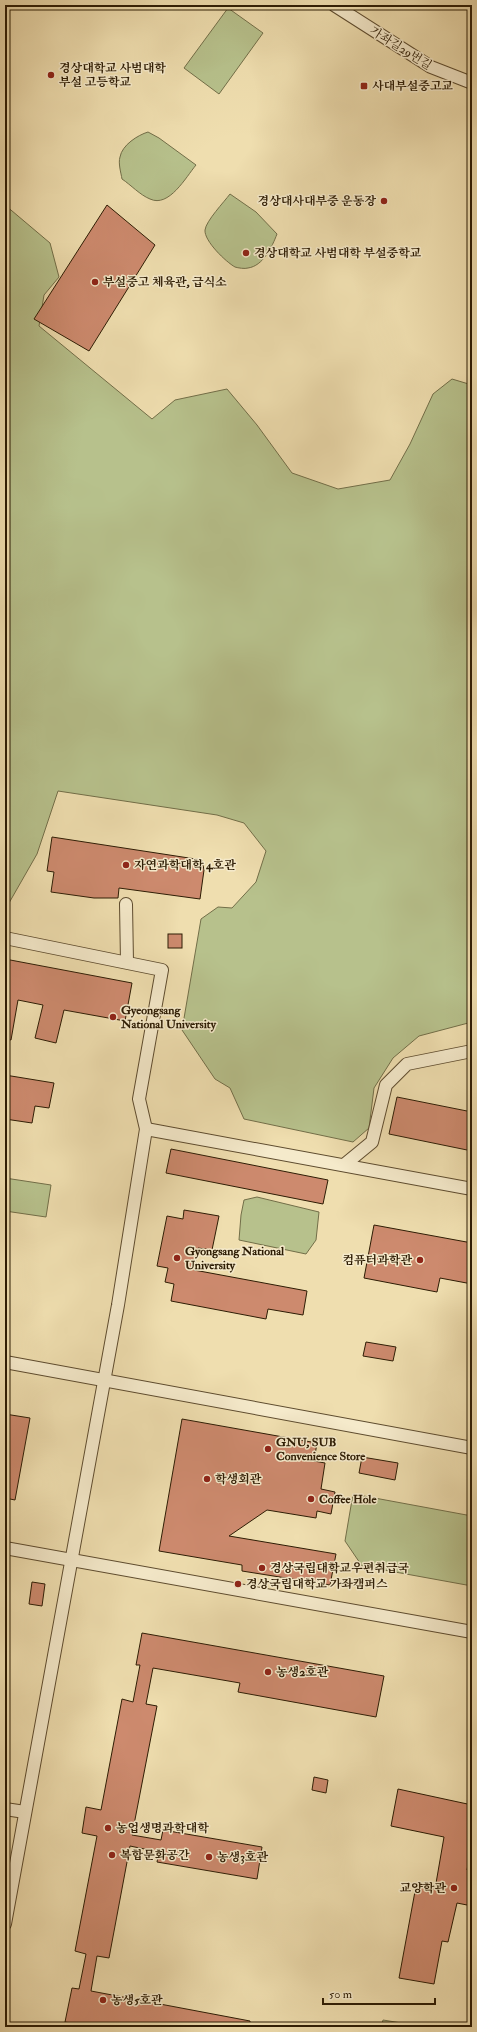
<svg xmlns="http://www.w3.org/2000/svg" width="477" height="2032" viewBox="0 0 477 2032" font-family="'IM FELL Double Pica','Noto Serif KR',serif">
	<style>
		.green { fill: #b7c18c; stroke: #726e48 }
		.building { fill: #cd8a6e; stroke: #2d1c04 }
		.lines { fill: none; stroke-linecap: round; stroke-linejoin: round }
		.street-casing { stroke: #5e4c2f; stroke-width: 14 }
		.street { stroke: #f5eacb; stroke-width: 12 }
		.poi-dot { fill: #8f2418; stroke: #f5eacb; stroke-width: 1.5 }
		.labels { text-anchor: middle; stroke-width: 3; stroke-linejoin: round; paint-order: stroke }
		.street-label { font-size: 12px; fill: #2d1c04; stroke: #f5eacb }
		.poi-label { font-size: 12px; font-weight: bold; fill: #2d1c04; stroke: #f5eacb; text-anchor: start }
	</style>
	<rect width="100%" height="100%" fill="#efdeaf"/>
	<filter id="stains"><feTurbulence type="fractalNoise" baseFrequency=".005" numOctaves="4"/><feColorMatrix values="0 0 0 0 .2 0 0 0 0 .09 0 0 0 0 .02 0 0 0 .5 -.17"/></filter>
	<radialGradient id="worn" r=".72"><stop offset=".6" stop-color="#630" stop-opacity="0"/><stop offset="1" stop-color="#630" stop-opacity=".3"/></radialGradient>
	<!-- green -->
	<g class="green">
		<polygon points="228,8 263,33 219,94 184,68"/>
		<path d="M148,132L159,138L196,165C186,177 169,208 150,199C140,195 131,185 122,179C121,173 118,163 120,157C122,145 138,135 148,132Z"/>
		<path d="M230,194L256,212L277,234C272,247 263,266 248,268C245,269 238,268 235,267C226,262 204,241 205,230C206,221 224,202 230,194Z"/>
		<polygon points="5,205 50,243 59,277 44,295 39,326 152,419 175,400 227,389 257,425 292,473 338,489 390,480 410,444 433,394 452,379 472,385 472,1022 419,1036 393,1058 374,1088 369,1128 353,1142 244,1119 230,1088 215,1079 182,1030 201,919 218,907 232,908 256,882 266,851 244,823 217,815 58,791 37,854 5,910"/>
		<polygon points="5,1178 51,1185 46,1217 5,1211"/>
		<polygon points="257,1197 319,1212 316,1240 306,1254 239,1240 241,1215 244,1200"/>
		<polygon points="353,1494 472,1516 472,1586 362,1566 345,1541"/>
		<polygon points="383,2020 426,2027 381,2027"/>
	</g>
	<!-- building -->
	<g class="building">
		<polygon points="107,205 155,245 89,351 34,319"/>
		<polygon points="52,837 202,860 204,870 200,899 119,888 118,898 94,898 51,892 54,872 47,871"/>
		<rect x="168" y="934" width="14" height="14"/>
		<polygon points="5,959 132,983 125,1021 64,1010 56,1043 35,1038 43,1005 18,1000 11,1040 5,1039"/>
		<polygon points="5,1075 54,1083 49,1108 35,1106 32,1123 5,1119"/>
		<polygon points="397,1097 472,1112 472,1151 389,1134"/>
		<polygon points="171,1149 328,1180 323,1204 166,1173"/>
		<polygon points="184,1210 219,1216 212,1250 198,1248 194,1270 307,1291 303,1315 268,1309 266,1319 171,1301 174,1284 165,1282 168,1268 157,1266 167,1216 183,1219"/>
		<polygon points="374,1225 472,1243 472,1284 440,1278 437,1292 364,1278"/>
		<polygon points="366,1342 396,1347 393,1361 363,1356"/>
		<polygon points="5,1414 30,1418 15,1500 5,1498"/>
		<polygon points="182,1419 317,1443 314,1461 325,1463 321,1489 335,1492 331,1514 317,1511 316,1518 267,1510 229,1536 336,1554 330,1585 242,1571 242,1565 159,1551"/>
		<polygon points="362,1457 398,1463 395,1480 359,1473"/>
		<polygon points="32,1582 45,1584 42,1606 29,1604"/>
		<polygon points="142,1633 384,1676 376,1717 238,1692 240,1683 153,1668 146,1704 157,1706 132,1835 161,1840 163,1830 262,1847 257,1879 157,1862 159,1852 130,1846 109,1958 97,1956 91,1991 250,2021 250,2027 92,2027 65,2022 72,1988 79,1989 86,1954 75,1951 97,1836 82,1833 86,1807 101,1810 122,1699 133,1702 140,1665 136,1665"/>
		<polygon points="314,1777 328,1780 326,1793 312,1790"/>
		<polygon points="398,1789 472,1805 472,1842 467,1870 472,1871 472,1906 457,1903 448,1942 442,1941 434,1984 399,1978 416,1886 435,1889 444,1837 391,1826"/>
	</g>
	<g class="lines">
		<!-- street casing -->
		<g class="street-casing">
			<g id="street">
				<polyline points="334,5 431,67 472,83"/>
				<polyline points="126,904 127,962"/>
				<polyline points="5,938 162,970 139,1099 146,1129 118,1305 5,1924"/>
				<polyline points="146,1129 472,1189"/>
				<polyline points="344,1165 372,1142 386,1085 407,1064 472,1051"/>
				<polyline points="5,1362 472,1448"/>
				<polyline points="5,1548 472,1632"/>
				<polyline points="5,1809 25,1812"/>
			</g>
		</g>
		<!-- street -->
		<use href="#street" class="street"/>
	</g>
	<!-- markers -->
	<g class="poi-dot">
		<circle cx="51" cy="75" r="4"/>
		<rect x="360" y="82" width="8" height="8" rx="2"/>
		<circle cx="384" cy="201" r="4"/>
		<circle cx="246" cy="253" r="4"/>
		<circle cx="95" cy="282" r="4"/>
		<circle cx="126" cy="865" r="4"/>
		<circle cx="113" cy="1017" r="4"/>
		<circle cx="177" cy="1258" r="4"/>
		<circle cx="420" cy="1260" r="4"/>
		<circle cx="268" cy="1449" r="4"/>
		<circle cx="207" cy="1479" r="4"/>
		<circle cx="311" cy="1499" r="4"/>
		<circle cx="262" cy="1568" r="4"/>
		<circle cx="238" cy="1584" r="4"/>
		<circle cx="268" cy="1672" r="4"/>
		<circle cx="108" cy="1828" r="4"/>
		<circle cx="112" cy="1855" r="4"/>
		<circle cx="209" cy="1857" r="4"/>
		<circle cx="454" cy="1888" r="4"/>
		<circle cx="103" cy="2000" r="4"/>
	</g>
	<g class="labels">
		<!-- street labels -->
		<g class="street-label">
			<text transform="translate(401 48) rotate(32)" y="4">가좌길29번길</text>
		</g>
		<!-- poi labels -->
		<g class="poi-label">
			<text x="59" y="72">경상대학교 사범대학<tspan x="59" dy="14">부설 고등학교</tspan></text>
			<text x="372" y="90">사대부설중고교</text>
			<text x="376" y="205" text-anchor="end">경상대사대부중 운동장</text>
			<text x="254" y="257">경상대학교 사범대학 부설중학교</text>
			<text x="103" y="286">부설중고 체육관, 급식소</text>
			<text x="134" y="869">자연과학대학 4호관</text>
			<text x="121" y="1014">Gyeongsang<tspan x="121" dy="14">National University</tspan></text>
			<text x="185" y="1255">Gyongsang National<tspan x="185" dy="14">University</tspan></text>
			<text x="412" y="1264" text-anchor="end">컴퓨터과학관</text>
			<text x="276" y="1446">GNU, SUB<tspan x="276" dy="14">Convenience Store</tspan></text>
			<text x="215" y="1483">학생회관</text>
			<text x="319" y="1503">Coffee Hole</text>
			<text x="270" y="1572">경상국립대학교우편취급국</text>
			<text x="246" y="1588">경상국립대학교 가좌캠퍼스</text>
			<text x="276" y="1676">농생2호관</text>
			<text x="116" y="1832">농업생명과학대학</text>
			<text x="120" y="1859">복합문화공간</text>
			<text x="217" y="1861">농생3호관</text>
			<text x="446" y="1892" text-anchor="end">교양학관</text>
			<text x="111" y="2004">농생5호관</text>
		</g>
	</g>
	<!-- margin -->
	<rect width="477" height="2032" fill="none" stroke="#efdeaf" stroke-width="20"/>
	<rect x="6" y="6" width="465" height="2020" fill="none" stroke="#2d1c04" stroke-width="2"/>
	<rect x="10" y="10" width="457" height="2012" fill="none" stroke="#2d1c04"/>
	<!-- scale -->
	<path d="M323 1998v6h112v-6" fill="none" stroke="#2d1c04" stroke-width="2"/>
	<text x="329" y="1998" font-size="12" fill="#2d1c04" stroke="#f5eacb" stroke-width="3" paint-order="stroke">50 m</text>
	<rect width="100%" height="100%" filter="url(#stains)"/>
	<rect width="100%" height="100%" fill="url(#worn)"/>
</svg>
